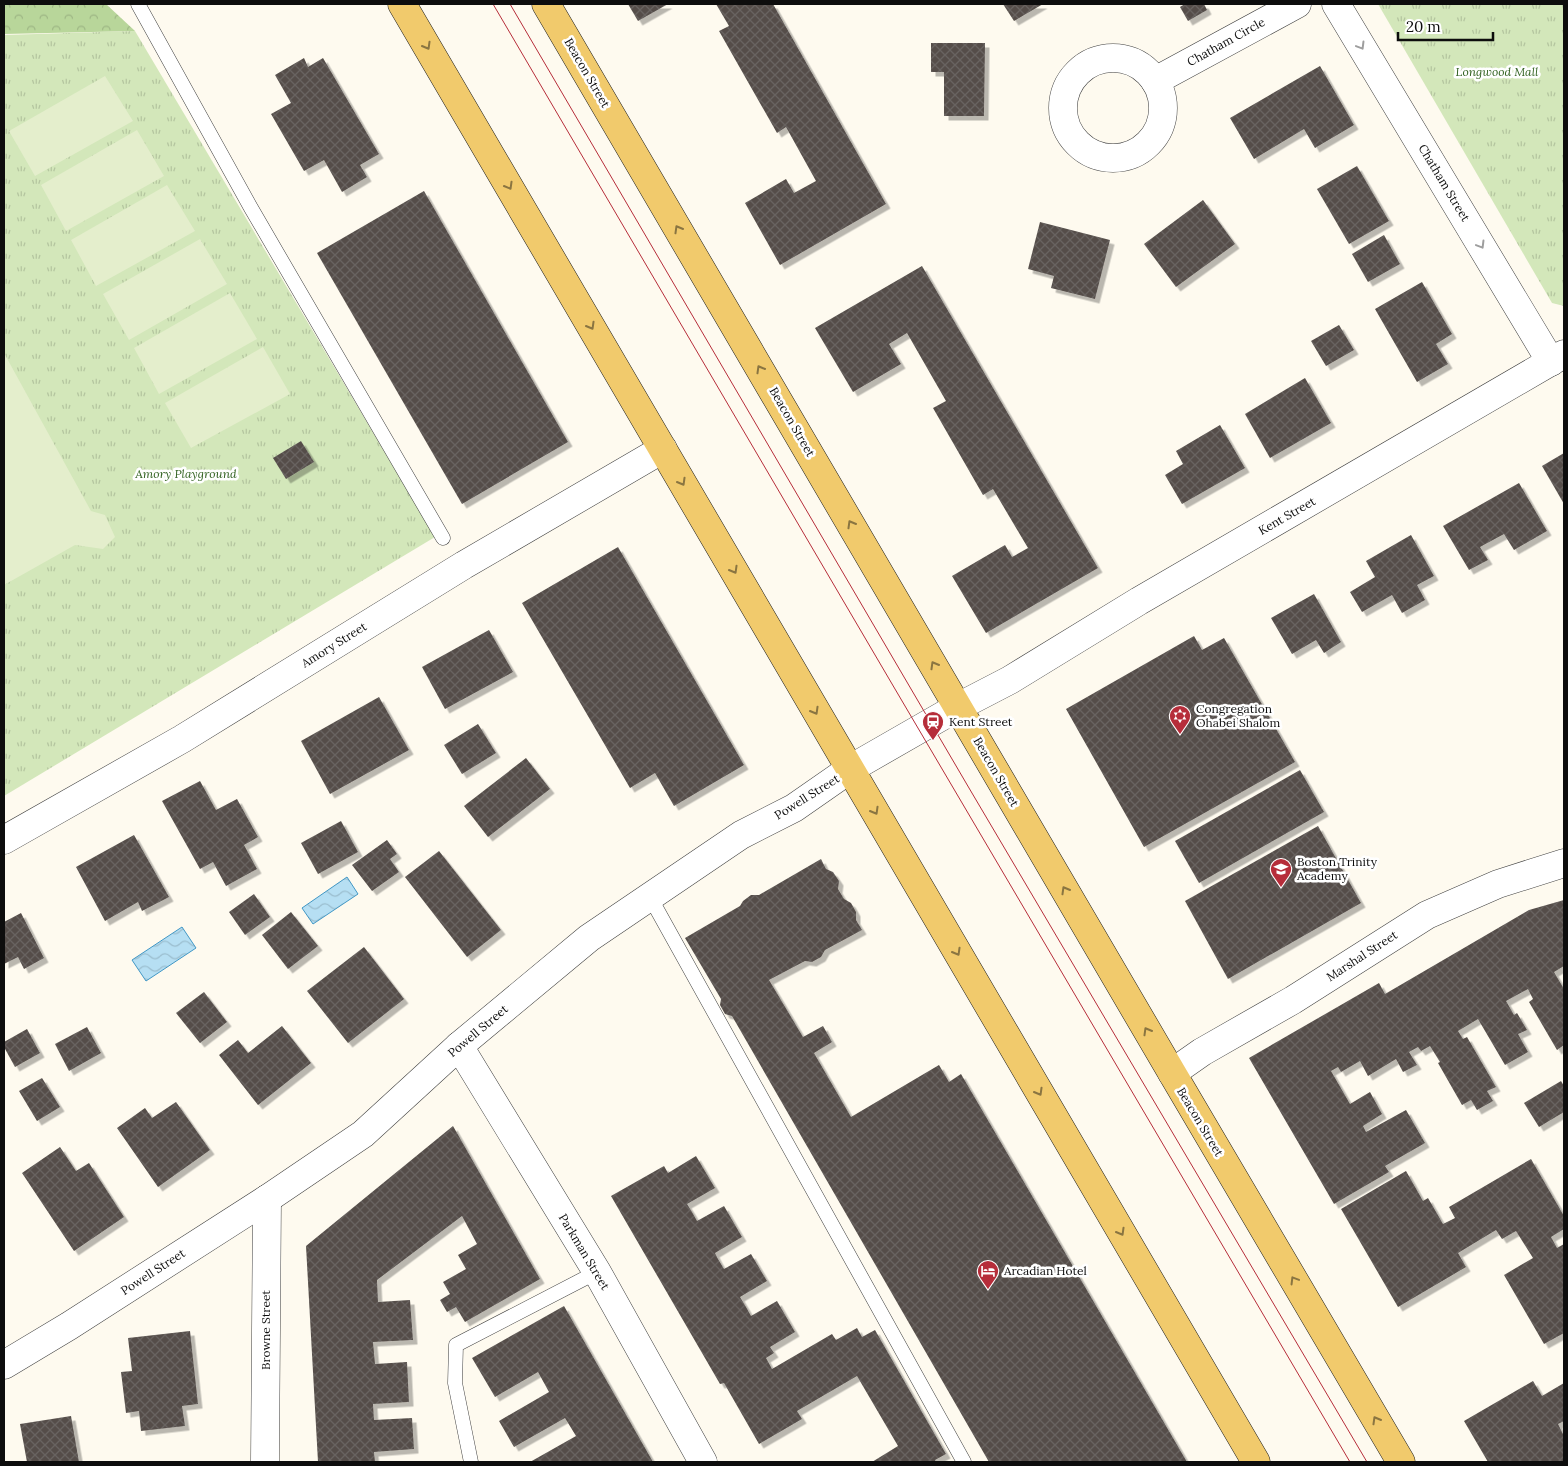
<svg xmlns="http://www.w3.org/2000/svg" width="1568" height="1466" viewBox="0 0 1568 1466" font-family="Lora,serif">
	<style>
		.grass { fill: url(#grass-tufts) }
		.forest { fill: url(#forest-crowns) }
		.pitch { fill: #e4eecc }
		.water { fill: url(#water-waves); stroke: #4197c5 }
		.building { fill: url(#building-cross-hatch); filter: url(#shadow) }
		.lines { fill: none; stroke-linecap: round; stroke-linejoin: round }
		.service-casing { stroke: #404040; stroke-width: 15 }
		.minor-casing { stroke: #404040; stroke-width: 29 }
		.tertiary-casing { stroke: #404040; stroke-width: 29 }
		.primary-casing { stroke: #1e1e1e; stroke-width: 29 }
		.service { stroke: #fff; stroke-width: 14 }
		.minor { stroke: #fff; stroke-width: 28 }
		.tertiary { stroke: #fff; stroke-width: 28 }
		.primary { stroke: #f1ca6c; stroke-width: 28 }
		.tram { stroke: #b62d3a; stroke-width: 1 }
		.oneway { stroke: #8a7541 }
		.oneway2 { stroke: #9e9e9e }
		.labels { text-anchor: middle; stroke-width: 5; stroke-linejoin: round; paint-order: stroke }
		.street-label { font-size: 12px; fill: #0d0d0d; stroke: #fff }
		.park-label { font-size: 12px; font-style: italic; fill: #326221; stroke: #fff }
		.poi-label { font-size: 12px; fill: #0d0d0d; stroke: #fff; text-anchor: start }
	</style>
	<defs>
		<pattern id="grass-tufts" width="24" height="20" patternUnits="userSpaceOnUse" patternTransform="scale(1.25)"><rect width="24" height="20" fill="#d3e7ba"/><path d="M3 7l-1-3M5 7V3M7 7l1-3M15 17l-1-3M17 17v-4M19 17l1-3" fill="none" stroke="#b4c59f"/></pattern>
		<pattern id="forest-crowns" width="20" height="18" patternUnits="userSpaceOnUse" patternTransform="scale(1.25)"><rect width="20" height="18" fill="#b8d69a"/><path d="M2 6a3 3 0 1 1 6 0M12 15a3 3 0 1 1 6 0" fill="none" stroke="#9db684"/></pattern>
		<pattern id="water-waves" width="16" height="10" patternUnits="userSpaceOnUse" patternTransform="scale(1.25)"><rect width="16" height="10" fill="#b6dff3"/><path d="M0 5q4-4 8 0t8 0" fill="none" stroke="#9bbecf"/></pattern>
		<pattern id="building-cross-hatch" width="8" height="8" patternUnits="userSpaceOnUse" patternTransform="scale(1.25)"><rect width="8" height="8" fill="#554e4a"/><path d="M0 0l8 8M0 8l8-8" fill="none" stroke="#686360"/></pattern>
		<filter id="shadow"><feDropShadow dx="4.5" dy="4.5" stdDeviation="0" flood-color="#0004"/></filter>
	</defs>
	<rect width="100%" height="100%" fill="#fefaef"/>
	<!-- grass -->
	<g class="grass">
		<polygon points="1378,4 1564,4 1564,306 1552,303"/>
		<polygon points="135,31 435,537 4,796 4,35"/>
	</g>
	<!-- forest -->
	<polygon class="forest" points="4,4 106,4 135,31 4,34"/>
	<!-- pitch -->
	<g class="pitch">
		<polygon points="105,76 133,121 35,176 9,131"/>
		<polygon points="137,130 164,176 66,231 41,185"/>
		<polygon points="167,185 195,231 96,286 71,240"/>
		<polygon points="200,239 227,284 129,340 103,294"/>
		<polygon points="230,293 257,339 159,394 134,348"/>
		<polygon points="263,347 290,394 191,448 165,403"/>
		<polygon points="4,353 91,511 105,515 115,537 103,549 75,545 4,585"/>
	</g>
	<!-- water -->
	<g class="water">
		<polygon points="347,877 358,894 313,924 302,908"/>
		<polygon points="182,927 196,948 146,981 132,960"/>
	</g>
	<!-- building -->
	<g class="building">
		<polygon points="628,4 668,4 638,21"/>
		<polygon points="716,4 773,4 886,204 780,265 745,203 786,179 794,193 816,181 786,127 777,133 719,31 729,26"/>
		<polygon points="1003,4 1043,4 1014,21"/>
		<polygon points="1185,4 1204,4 1207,10 1188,21 1180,7"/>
		<polygon points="931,43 985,43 984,116 944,116 944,72 931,72"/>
		<polygon points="304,58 308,67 323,58 379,154 360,165 367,177 342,192 324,160 304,171 271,114 291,103 275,75"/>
		<polygon points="1320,66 1354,125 1315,148 1304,129 1254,159 1230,118"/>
		<polygon points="1357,166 1389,221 1349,244 1317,189"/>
		<polygon points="424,191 568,442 462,504 317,253"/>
		<polygon points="1203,200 1235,244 1176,287 1144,244"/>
		<polygon points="1040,222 1110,240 1095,299 1051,288 1054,276 1028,269"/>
		<polygon points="1384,235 1400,264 1368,282 1352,254"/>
		<polygon points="922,266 1098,568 986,633 952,576 1005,545 1012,557 1028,548 993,489 983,495 933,408 946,401 907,333 889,344 901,364 853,392 815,328"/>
		<polygon points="1422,282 1452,334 1436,344 1448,364 1417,382 1375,309"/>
		<polygon points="1339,325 1354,350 1326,366 1311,341"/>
		<polygon points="1305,378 1331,423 1270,458 1245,414"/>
		<polygon points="1220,425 1245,468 1182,504 1165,475 1183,464 1176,451"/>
		<polygon points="301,441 314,462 286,479 273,458"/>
		<polygon points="1564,453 1564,504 1542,466"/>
		<polygon points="1519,483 1547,531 1514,550 1504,534 1480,547 1488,560 1469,570 1443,526"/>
		<polygon points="1411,535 1434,576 1417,585 1425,600 1402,613 1392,595 1362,612 1350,592 1375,577 1366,561"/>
		<polygon points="618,547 744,765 674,806 655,773 630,788 522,603"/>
		<polygon points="1314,594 1341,642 1324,653 1316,640 1292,654 1271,618"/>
		<polygon points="489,630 513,672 445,709 422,667"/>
		<polygon points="1194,636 1202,650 1224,638 1295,762 1144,847 1066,709"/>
		<polygon points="379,697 409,750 330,794 301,741"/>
		<polygon points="478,724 496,753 462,774 444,745"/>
		<polygon points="526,758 550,789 488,837 464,806"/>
		<polygon points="1300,770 1324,812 1199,883 1175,841"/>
		<polygon points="200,781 216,810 237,799 258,837 244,845 257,869 226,886 213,862 200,869 162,801"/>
		<polygon points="341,821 358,852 318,874 301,843"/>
		<polygon points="1318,826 1361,903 1228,979 1185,901"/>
		<polygon points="134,835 169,897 142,911 138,902 105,921 76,867"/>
		<polygon points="387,840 397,854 390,859 399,872 372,891 352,865"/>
		<polygon points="439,851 501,930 467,957 405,877"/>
		<polygon points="821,859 826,869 833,872 839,881 838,889 844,899 851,903 856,912 856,920 862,930 825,950 821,957 812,962 805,961 769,980 803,1037 823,1026 832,1042 814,1053 851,1117 939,1065 949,1082 961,1074 1187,1462 989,1462 732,1016 725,1014 720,1005 721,999 685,938 740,906 743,901 751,895 759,895"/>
		<polygon points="254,894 270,917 245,935 229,912"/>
		<polygon points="1564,900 1564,966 1554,972 1564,989 1564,1045 1557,1050 1529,1002 1533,999 1528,989 1506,1001 1514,1015 1517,1013 1527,1030 1518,1034 1528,1052 1505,1065 1478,1019 1458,1031 1463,1039 1467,1037 1496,1087 1487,1091 1493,1101 1477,1110 1471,1100 1462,1105 1438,1063 1440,1062 1430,1046 1421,1051 1418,1047 1409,1052 1417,1065 1403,1072 1396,1059 1368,1076 1360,1061 1341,1072 1338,1067 1331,1071 1350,1104 1370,1092 1382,1114 1363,1126 1366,1132 1406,1110 1425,1143 1385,1166 1389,1172 1334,1204 1249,1058 1379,983 1385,994 1529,910"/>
		<polygon points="291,912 318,946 288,969 262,935"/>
		<polygon points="21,913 44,958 24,969 18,957 4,964 4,922"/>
		<polygon points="364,947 404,999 348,1043 307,991"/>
		<polygon points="204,992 227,1022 200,1043 176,1013"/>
		<polygon points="282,1026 311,1063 258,1105 219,1055 238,1040 248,1053"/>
		<polygon points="87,1027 101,1053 69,1071 55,1044"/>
		<polygon points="27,1029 40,1053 15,1067 4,1047 4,1042"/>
		<polygon points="42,1078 60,1107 37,1121 19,1091"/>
		<polygon points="1561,1081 1564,1086 1564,1112 1539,1127 1524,1103"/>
		<polygon points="176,1102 210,1150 158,1187 117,1128 145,1108 152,1118"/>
		<polygon points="453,1126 540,1279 465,1322 456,1307 447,1312 440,1300 450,1294 443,1282 466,1269 458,1255 477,1244 462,1216 377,1280 378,1302 410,1300 413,1340 373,1342 375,1364 407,1362 409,1402 373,1404 374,1420 412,1418 414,1449 374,1452 375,1462 318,1462 306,1246"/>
		<polygon points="60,1147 76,1171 89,1163 124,1217 74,1251 22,1173"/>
		<polygon points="696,1156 715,1188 687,1204 692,1212 697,1221 724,1206 742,1237 715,1253 718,1259 724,1269 751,1254 767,1281 740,1297 746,1307 751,1316 777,1301 795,1332 770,1347 774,1353 766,1358 772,1369 832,1334 836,1340 857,1328 862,1337 875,1330 946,1454 935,1460 936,1462 872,1462 898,1446 857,1376 797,1411 802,1419 759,1444 724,1383 720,1384 611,1196 664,1166 668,1173"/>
		<polygon points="1531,1159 1564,1216 1564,1229 1551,1237 1557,1248 1564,1244 1564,1333 1544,1344 1504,1275 1533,1258 1516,1231 1502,1239 1496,1230 1458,1253 1466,1267 1398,1307 1341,1209 1406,1171 1423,1201 1428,1198 1443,1224 1455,1218 1449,1207"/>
		<polygon points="564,1306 653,1462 530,1462 576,1436 565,1418 514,1447 499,1421 549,1392 538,1372 495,1397 472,1358"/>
		<polygon points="190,1331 198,1404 182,1406 185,1426 141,1431 139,1411 126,1413 121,1372 132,1371 128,1338"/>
		<polygon points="1533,1381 1542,1396 1564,1383 1564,1421 1558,1424 1564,1436 1564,1462 1488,1462 1464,1421"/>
		<polygon points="71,1416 79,1462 27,1462 20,1424"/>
	</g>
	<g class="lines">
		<!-- service casing -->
		<g class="service-casing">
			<g id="service">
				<polyline points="138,4 251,208 443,538"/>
				<polyline points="650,897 964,1462"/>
				<polyline points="471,1462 455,1383 456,1345 597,1272"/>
			</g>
		</g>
		<!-- minor casing -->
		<g class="minor-casing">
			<g id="minor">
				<polyline points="1336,4 1551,362"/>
				<circle cx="1113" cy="108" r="50"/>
				<polyline points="1155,81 1297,4"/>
				<polyline points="459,1046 597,1272 703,1462"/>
				<polyline points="1172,1073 1202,1052 1293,1000 1427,915 1498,884 1564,863"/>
				<polyline points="265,1462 267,1199"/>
			</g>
		</g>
		<!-- tertiary casing -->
		<g class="tertiary-casing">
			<g id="tertiary">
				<polyline points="4,840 182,739 464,565 663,449"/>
				<polyline points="4,1365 69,1326 267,1199 363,1134 459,1046 589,938 741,835 794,808 850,769 958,707 1010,680 1139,601 1564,354"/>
			</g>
		</g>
		<!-- primary casing -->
		<g class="primary-casing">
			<g id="primary">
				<polyline points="402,4 1256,1462"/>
				<polyline points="546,4 1172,1073 1401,1462"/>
			</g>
		</g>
		<!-- service -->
		<use href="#service" class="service"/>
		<!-- minor -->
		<use href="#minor" class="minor"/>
		<!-- tertiary -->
		<use href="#tertiary" class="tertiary"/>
		<!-- primary -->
		<use href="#primary" class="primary"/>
		<!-- tram -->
		<g class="tram">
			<polyline points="493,4 895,689 1350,1462"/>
			<polyline points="510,4 969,788 1367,1462"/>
		</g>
	</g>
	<!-- one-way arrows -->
	<defs><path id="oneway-chevron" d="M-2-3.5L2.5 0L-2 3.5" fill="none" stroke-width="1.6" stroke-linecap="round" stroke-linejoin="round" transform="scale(1.25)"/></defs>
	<g class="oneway">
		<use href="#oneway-chevron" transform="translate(427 46) rotate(60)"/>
		<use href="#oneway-chevron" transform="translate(509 186) rotate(60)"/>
		<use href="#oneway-chevron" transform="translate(678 229) rotate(-120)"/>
		<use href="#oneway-chevron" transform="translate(591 326) rotate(60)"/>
		<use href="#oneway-chevron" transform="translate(760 369) rotate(-120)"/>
		<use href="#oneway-chevron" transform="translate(682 482) rotate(60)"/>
		<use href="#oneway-chevron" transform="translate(851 524) rotate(-120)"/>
		<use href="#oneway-chevron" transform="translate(734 570) rotate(60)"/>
		<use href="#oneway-chevron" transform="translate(934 665) rotate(-120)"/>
		<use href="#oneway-chevron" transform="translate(815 711) rotate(60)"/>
		<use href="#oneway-chevron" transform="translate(875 811) rotate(60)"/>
		<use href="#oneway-chevron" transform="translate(1065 890) rotate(-120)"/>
		<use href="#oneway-chevron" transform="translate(957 952) rotate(60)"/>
		<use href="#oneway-chevron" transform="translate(1147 1031) rotate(-120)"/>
		<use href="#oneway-chevron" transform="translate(1039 1092) rotate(60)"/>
		<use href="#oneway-chevron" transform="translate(1121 1232) rotate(60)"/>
		<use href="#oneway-chevron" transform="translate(1294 1280) rotate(-121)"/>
		<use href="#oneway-chevron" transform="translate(1376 1420) rotate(-120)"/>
	</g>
	<g class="oneway2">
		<use href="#oneway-chevron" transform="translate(1361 46) rotate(59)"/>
		<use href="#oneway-chevron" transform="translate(1481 245) rotate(59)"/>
	</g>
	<!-- icons -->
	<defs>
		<g id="synagogue-pin" transform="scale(1.125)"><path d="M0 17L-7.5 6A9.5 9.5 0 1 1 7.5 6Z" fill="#b62d3a" stroke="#fff"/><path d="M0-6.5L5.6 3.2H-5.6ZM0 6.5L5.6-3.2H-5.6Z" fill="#fff"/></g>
		<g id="station-pin" transform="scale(1.125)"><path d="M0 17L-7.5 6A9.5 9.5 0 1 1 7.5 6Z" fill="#b62d3a" stroke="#fff"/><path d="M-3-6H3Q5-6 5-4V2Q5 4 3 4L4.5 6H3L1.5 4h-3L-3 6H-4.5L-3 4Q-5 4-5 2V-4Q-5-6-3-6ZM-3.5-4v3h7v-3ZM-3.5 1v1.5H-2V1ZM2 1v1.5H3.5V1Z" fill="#fff"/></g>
		<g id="school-pin" transform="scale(1.125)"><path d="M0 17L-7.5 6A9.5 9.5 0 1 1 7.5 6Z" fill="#b62d3a" stroke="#fff"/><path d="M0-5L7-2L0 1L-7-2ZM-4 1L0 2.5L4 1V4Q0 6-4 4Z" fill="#fff"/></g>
		<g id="hotel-pin" transform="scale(1.125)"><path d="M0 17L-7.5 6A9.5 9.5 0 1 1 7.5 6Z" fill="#b62d3a" stroke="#fff"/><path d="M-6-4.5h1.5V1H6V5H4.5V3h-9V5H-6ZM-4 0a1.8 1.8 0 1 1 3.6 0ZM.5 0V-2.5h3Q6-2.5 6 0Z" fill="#fff"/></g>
	</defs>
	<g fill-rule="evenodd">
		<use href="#synagogue-pin" x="1180" y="716"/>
		<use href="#station-pin" x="933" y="722"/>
		<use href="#school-pin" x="1281" y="869"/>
		<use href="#hotel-pin" x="988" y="1271"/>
	</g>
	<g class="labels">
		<!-- street labels -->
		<g class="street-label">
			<text transform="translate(1226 42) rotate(-29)" y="4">Chatham Circle</text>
			<text transform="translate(587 73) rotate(60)" y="4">Beacon Street</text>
			<text transform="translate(1444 183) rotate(59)" y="4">Chatham Street</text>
			<text transform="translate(792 422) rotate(60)" y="4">Beacon Street</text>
			<text transform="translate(1287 516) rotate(-30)" y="4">Kent Street</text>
			<text transform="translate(334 645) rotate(-32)" y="4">Amory Street</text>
			<text transform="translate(996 772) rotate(60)" y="4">Beacon Street</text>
			<text transform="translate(807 797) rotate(-32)" y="4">Powell Street</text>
			<text transform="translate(1362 956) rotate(-33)" y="4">Marshal Street</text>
			<text transform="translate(478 1031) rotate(-40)" y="4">Powell Street</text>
			<text transform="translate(1200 1122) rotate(59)" y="4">Beacon Street</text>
			<text transform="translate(584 1252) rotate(59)" y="4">Parkman Street</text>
			<text transform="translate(153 1272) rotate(-33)" y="4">Powell Street</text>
			<text transform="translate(266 1330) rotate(-90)" y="4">Browne Street</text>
		</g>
		<!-- park labels -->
		<g class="park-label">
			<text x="1497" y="76">Longwood Mall</text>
			<text x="186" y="478">Amory Playground</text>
		</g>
		<!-- poi labels -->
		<g class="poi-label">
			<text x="1196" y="713">Congregation<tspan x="1196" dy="14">Ohabei Shalom</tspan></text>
			<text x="949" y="726">Kent Street</text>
			<text x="1297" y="866">Boston Trinity<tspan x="1297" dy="14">Academy</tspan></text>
			<text x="1004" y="1275">Arcadian Hotel</text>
		</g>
	</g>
	<!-- border -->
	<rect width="1568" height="1466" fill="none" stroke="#0d0d0d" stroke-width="10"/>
	<!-- scale -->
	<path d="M1398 32v8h95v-8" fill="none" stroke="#0d0d0d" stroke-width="2.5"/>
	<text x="1406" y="32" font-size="15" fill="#0d0d0d" stroke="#ffffff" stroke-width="4" paint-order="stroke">20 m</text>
</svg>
